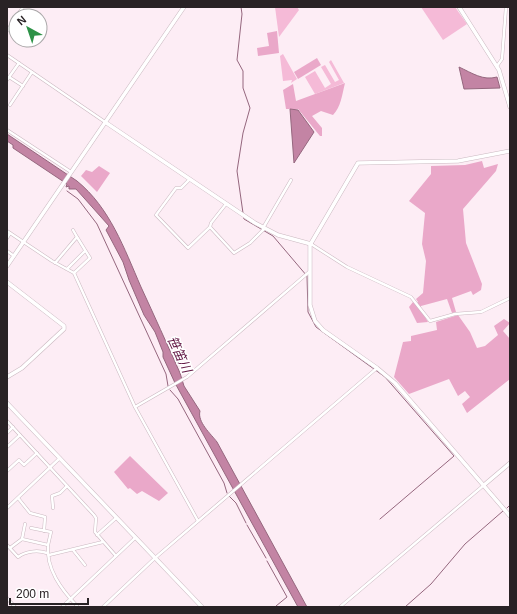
<svg xmlns="http://www.w3.org/2000/svg" width="517" height="614" viewBox="0 0 517 614" font-family="Arial,'Noto Sans JP',sans-serif">
	<style>
		.green { fill: #f5bad7 }
		.forest { fill: #eaa8c9 }
		.water { fill: #c384a4; stroke: #95677e }
		.lines { fill: none; stroke-linecap: round; stroke-linejoin: round }
		.stream { stroke: #95677e; stroke-width: 1 }
		.street-casing { stroke: #cbb9c1; stroke-width: 3.5 }
		.secondary-casing { stroke: #cbb9c1; stroke-width: 4.5 }
		.street { stroke: #fff; stroke-width: 2.5 }
		.secondary { stroke: #fff; stroke-width: 3.5 }
		.labels { text-anchor: middle; stroke-width: 3; stroke-linejoin: round; paint-order: stroke }
		.water-label { font-size: 13px; font-style: italic; fill: #621845; stroke: #fff }
	</style>
	<rect width="100%" height="100%" fill="#fdedf5"/>
	<!-- green -->
	<g class="green">
		<polygon points="275,7 297,7 299,10 279,37"/>
		<polygon points="421,7 455,7 467,24 443,40"/>
		<polygon points="283,54 297,79 291,83 292,80 283,81 280,56"/>
		<polygon points="331,60 344,83 315,94 305,77 315,71 325,88 331,84 321,67 325,65 335,82 339,80 329,62"/>
	</g>
	<!-- forest -->
	<g class="forest">
		<polygon points="277,31 279,53 258,56 257,48 269,46 267,33"/>
		<polygon points="317,58 321,65 298,79 294,72"/>
		<path d="M345,83C342,95 341,107 333,115L321,111L312,116L322,128V136H320L298,109H286L283,90L293,84L296,101Z"/>
		<polygon points="482,161 484,168 498,164 496,171 463,209 466,243 482,284 481,290 473,295 471,291 452,298 456,312 452,313 447,299 421,306 420,308 428,322 417,323 409,307 413,302 416,304 418,302 416,299 423,293 426,261 422,244 425,213 409,201 431,174 431,166 465,165"/>
		<polygon points="99,166 110,173 97,192 81,176 86,170 92,172"/>
		<polygon points="458,315 470,332 477,348 485,346 498,335 494,326 504,319 510,323 503,331 510,339 510,379 467,413 462,404 470,397 465,391 458,396 449,379 409,394 394,377 403,342 411,341 411,336 437,330 436,322"/>
		<polygon points="130,456 168,493 159,501 142,491 137,494 130,488 128,489 114,472"/>
	</g>
	<!-- water -->
	<g class="water">
		<path d="M459,67C472,73 483,81 497,77L500,88L464,89Z"/>
		<polygon points="290,109 298,110 314,132 294,163"/>
		<path d="M7,134L77,181C110,208 124,248 141,287C154,315 167,344 180,373L184,386L200,411C197,422 211,434 217,442L307,607H298L175,383L163,357V352L155,332L144,315L129,280L123,262L106,230L109,226L76,189H69V186L66,187L67,184L13,148V145L7,141Z"/>
	</g>
	<g class="lines">
		<!-- stream -->
		<g class="stream">
			<polyline points="241,7 242,14 237,60 243,71 243,88 250,108 243,133 237,171 243,213"/>
			<polyline points="67,191 78,199 97,224 166,374 168,386"/>
			<polyline points="243,216 244,219 273,236 307,276 308,312 316,327 385,377 454,456 380,519"/>
			<polyline points="170,390 178,399 224,483 227,493"/>
			<polyline points="229,496 236,503 246,523"/>
			<polyline points="507,508 510,505"/>
			<polyline points="247,525 266,558"/>
			<polyline points="267,561 287,597 276,606 277,607"/>
			<polyline points="405,607 431,584 465,544 503,511"/>
		</g>
		<!-- street casing -->
		<g class="street-casing">
			<g id="street">
				<polyline points="17,16 23,7"/>
				<polyline points="7,31 16,18"/>
				<polyline points="7,55 105,122"/>
				<polyline points="497,66 502,59 506,7"/>
				<polyline points="9,77 23,86"/>
				<polyline points="7,80 19,63"/>
				<polyline points="10,105 32,72"/>
				<polyline points="7,130 71,172"/>
				<polyline points="190,179 181,188 176,188 156,215 188,248 210,227"/>
				<polyline points="226,204 211,223 210,227 234,253 250,243 264,229"/>
				<polyline points="263,228 291,180"/>
				<polyline points="73,230 77,237"/>
				<polyline points="7,231 52,261 74,273 135,407 198,521"/>
				<polyline points="7,238 10,233"/>
				<polyline points="311,244 347,267 411,297 430,321 455,314 481,312 510,298"/>
				<polyline points="7,251 14,256"/>
				<polyline points="55,263 77,237 90,258 74,273"/>
				<polyline points="67,269 85,251"/>
				<polyline points="135,407 187,377 309,272"/>
				<polyline points="7,421 94,515 96,518 95,532 116,556"/>
				<polyline points="7,433 13,427"/>
				<polyline points="7,447 20,435"/>
				<polyline points="7,471 19,460 24,465 37,453"/>
				<polyline points="18,498 30,513 45,517 44,531"/>
				<polyline points="7,508 60,458"/>
				<polyline points="53,508 52,496 60,493 67,486"/>
				<polyline points="31,528 51,532 48,545"/>
				<polyline points="97,535 116,518"/>
				<polyline points="22,539 25,524"/>
				<path d="M7,545L18,557C26,551 38,550 47,553"/>
				<path d="M10,548L22,539L48,545C46,569 61,589 77,606"/>
				<polyline points="73,550 85,565"/>
				<polyline points="49,555 103,542"/>
				<polyline points="7,598 15,607"/>
				<polyline points="62,607 135,538"/>
				<polyline points="103,607 155,558 377,368"/>
				<polyline points="340,607 484,485"/>
			</g>
		</g>
		<!-- secondary casing -->
		<g class="secondary-casing">
			<g id="secondary">
				<polyline points="459,7 499,70 510,107"/>
				<polyline points="105,122 255,223 278,235 311,244"/>
				<polyline points="510,151 458,161 358,163 310,245 310,305 315,321 323,330 377,368 395,383 510,516"/>
				<polyline points="7,266 184,7"/>
				<polyline points="7,282 64,326 64,329 22,368 7,377"/>
				<polyline points="7,403 202,607"/>
				<polyline points="484,485 510,463"/>
			</g>
		</g>
		<!-- street -->
		<use href="#street" class="street"/>
		<!-- secondary -->
		<use href="#secondary" class="secondary"/>
	</g>
	<g class="labels">
		<!-- water labels -->
		<g class="water-label">
			<text transform="translate(180 354) rotate(65)" y="5">笹笛川</text>
		</g>
	</g>
	<!-- border -->
	<rect width="517" height="614" fill="none" stroke="#292225" stroke-width="16"/>
	<!-- north arrow -->
	<g transform="translate(28 28) rotate(320)"><circle r="19" fill="#ffffff" stroke="#a9a7a8"/>
	<path d="M0-3L7 15L0 10L-7 15Z" fill="#2d9247"/>
	<text y="-6" font-size="11" font-weight="bold" text-anchor="middle" fill="#292225">N</text>
	</g>
	<!-- scale -->
	<path d="M10 598v6h78v-6" fill="none" stroke="#292225" stroke-width="2"/>
	<text x="16" y="598" font-size="12" fill="#292225" stroke="#ffffff" stroke-width="3" paint-order="stroke">200 m</text>
</svg>
